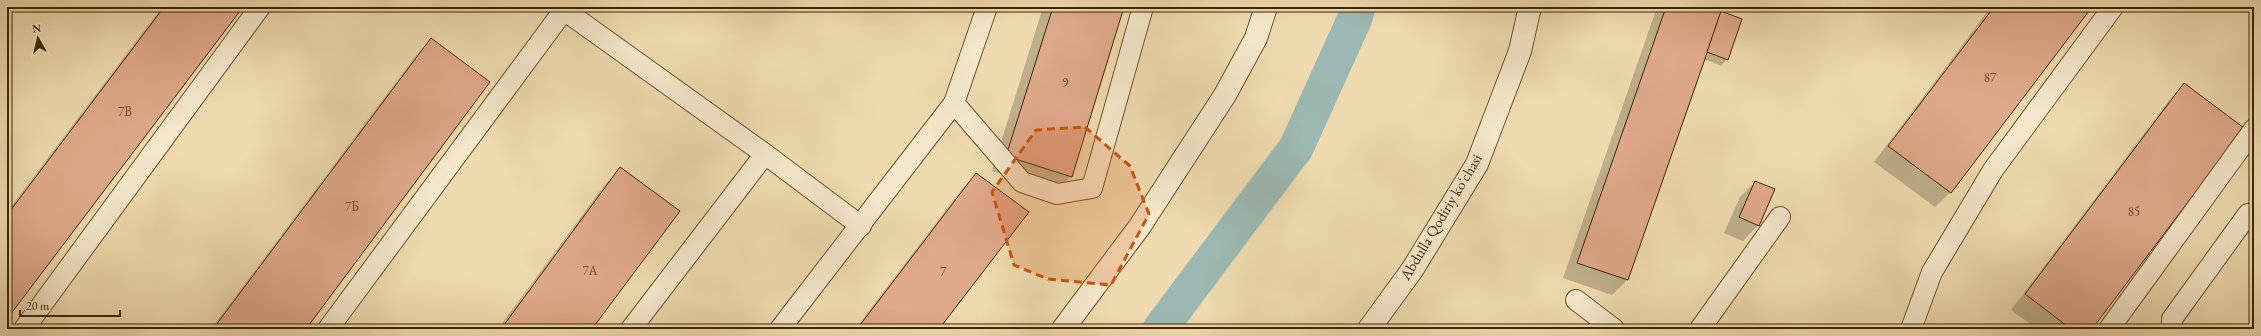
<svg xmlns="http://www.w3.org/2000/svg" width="2261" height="336" viewBox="0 0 2261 336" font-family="'EB Garamond',serif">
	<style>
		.shadow { fill: #0003 }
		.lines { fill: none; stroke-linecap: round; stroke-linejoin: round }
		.canal { stroke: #9bb9b2; stroke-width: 35 }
		.building { fill: #dea88a; stroke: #3e2504 }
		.service-casing { stroke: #6a522e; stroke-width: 22 }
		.minor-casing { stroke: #6a522e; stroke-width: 24 }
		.tertiary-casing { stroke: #6a522e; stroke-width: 24 }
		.service { stroke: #f4e7ca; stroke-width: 20 }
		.minor { stroke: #f4e7ca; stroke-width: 22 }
		.tertiary { stroke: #f4e7ca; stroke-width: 22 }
		.marked { fill: #ce510b; fill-opacity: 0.2; stroke: #ce510b; stroke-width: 3; stroke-dasharray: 8 5; stroke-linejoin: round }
		.labels { text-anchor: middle; stroke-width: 4; stroke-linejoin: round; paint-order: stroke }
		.number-label { font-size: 13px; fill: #664626 }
		.street-label { font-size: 15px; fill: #3e2504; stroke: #f4e7ca }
	</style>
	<rect width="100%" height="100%" fill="#eedaae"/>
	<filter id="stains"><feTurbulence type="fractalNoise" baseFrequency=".005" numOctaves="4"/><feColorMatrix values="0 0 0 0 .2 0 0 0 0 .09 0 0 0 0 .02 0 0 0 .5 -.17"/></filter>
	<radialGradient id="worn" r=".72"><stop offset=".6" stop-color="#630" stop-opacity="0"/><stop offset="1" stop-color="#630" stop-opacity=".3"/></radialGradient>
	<!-- shadow -->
	<g class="shadow">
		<polygon points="162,7 242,7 7,317 7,212"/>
		<polygon points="1043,7 1123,7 1071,176 1056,191 992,171"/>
		<polygon points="1657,7 1722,7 1720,12 1727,59 1721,66 1704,59 1627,280 1612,295 1563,278"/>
		<polygon points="1991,7 2091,7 1950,193 1935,207 1874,162"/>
		<polygon points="431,40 305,329 211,329 417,54"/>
		<polygon points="2184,85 2090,329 2037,329 2011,310 2170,99"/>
		<polygon points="621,169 591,329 498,329 606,183"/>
		<polygon points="977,174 938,329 855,329 962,189"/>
		<polygon points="1755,182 1758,225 1743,241 1724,233 1740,197"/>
	</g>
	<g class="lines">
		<!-- canal -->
		<polyline class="canal" points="1160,329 1296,148 1355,18 1358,7"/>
	</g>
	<!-- building -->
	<g class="building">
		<polygon points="164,7 243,7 7,319 7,215"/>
		<polygon points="1053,7 1124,7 1072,177 1006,156"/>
		<polygon points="1666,7 1723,7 1628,280 1577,263"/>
		<polygon points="1994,7 2092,7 1951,193 1888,146"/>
		<polygon points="1721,11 1742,19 1728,60 1707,52"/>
		<polygon points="431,38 490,82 306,329 213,329"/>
		<polygon points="2184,83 2244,128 2092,329 2071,329 2025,294"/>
		<polygon points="620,167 680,211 592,329 501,329"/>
		<polygon points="976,173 1029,212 939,329 857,329"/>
		<polygon points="1755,181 1775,189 1759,226 1739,217"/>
	</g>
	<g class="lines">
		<!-- service casing -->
		<g class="service-casing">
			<g id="service">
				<polyline points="564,10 765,154 631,329"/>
				<polyline points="954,103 1022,182 1057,194 1092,188 1143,7"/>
				<polyline points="765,154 861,226"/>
				<polyline points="1576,300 1614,329"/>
				<polyline points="24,329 260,7"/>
				<polyline points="328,329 564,10 560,7"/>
				<polyline points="780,329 954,103 987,7"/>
				<polyline points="1700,329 1780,217"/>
				<polyline points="1911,329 1932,272 1993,170 2113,7"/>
				<polyline points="2109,329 2254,129"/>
				<polyline points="2172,329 2172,319 2248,214"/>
			</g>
		</g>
		<!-- minor casing -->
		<g class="minor-casing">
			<polyline id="minor" points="1063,329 1140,226 1225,95 1256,38 1266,7"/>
		</g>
		<!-- tertiary casing -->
		<g class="tertiary-casing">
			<polyline id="tertiary" points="1369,329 1412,270 1477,164 1520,51 1530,7"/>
		</g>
		<!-- service -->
		<use href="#service" class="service"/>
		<!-- minor -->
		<use href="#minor" class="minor"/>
		<!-- tertiary -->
		<use href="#tertiary" class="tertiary"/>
	</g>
	<!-- marked area -->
	<path class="marked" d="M1085,127L1130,166L1149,214L1111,285L1048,279L1014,265L992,192L1036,130Z"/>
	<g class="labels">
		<!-- number labels -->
		<g class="number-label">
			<text x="1990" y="82">87</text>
			<text x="1065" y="87">9</text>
			<text x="125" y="116">7В</text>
			<text x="352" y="211">7Б</text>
			<text x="2134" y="216">85</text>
			<text x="590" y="275">7А</text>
			<text x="943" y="276">7</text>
		</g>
		<!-- street labels -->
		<g class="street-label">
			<text transform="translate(1441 217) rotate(-59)" y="5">Abdulla Qodiriy koʻchasi</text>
		</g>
	</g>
	<!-- margin -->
	<rect width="2261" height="336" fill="none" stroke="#eedaae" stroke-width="24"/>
	<rect x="8" y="8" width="2245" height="320" fill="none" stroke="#3e2504" stroke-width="2"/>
	<rect x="12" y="12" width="2237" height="312" fill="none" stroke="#3e2504"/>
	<!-- north arrow -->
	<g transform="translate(38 38) rotate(352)" stroke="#f4e7ca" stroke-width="3" paint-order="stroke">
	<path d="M0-3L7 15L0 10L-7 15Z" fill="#3e2504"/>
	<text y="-6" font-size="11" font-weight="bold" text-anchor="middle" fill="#3e2504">N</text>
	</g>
	<!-- scale -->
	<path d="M20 310v6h100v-6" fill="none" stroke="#3e2504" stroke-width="2"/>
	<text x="26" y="310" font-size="12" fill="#3e2504" stroke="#f4e7ca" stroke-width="3" paint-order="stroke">20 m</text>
	<rect width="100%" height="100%" filter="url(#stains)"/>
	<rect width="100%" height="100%" fill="url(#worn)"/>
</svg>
